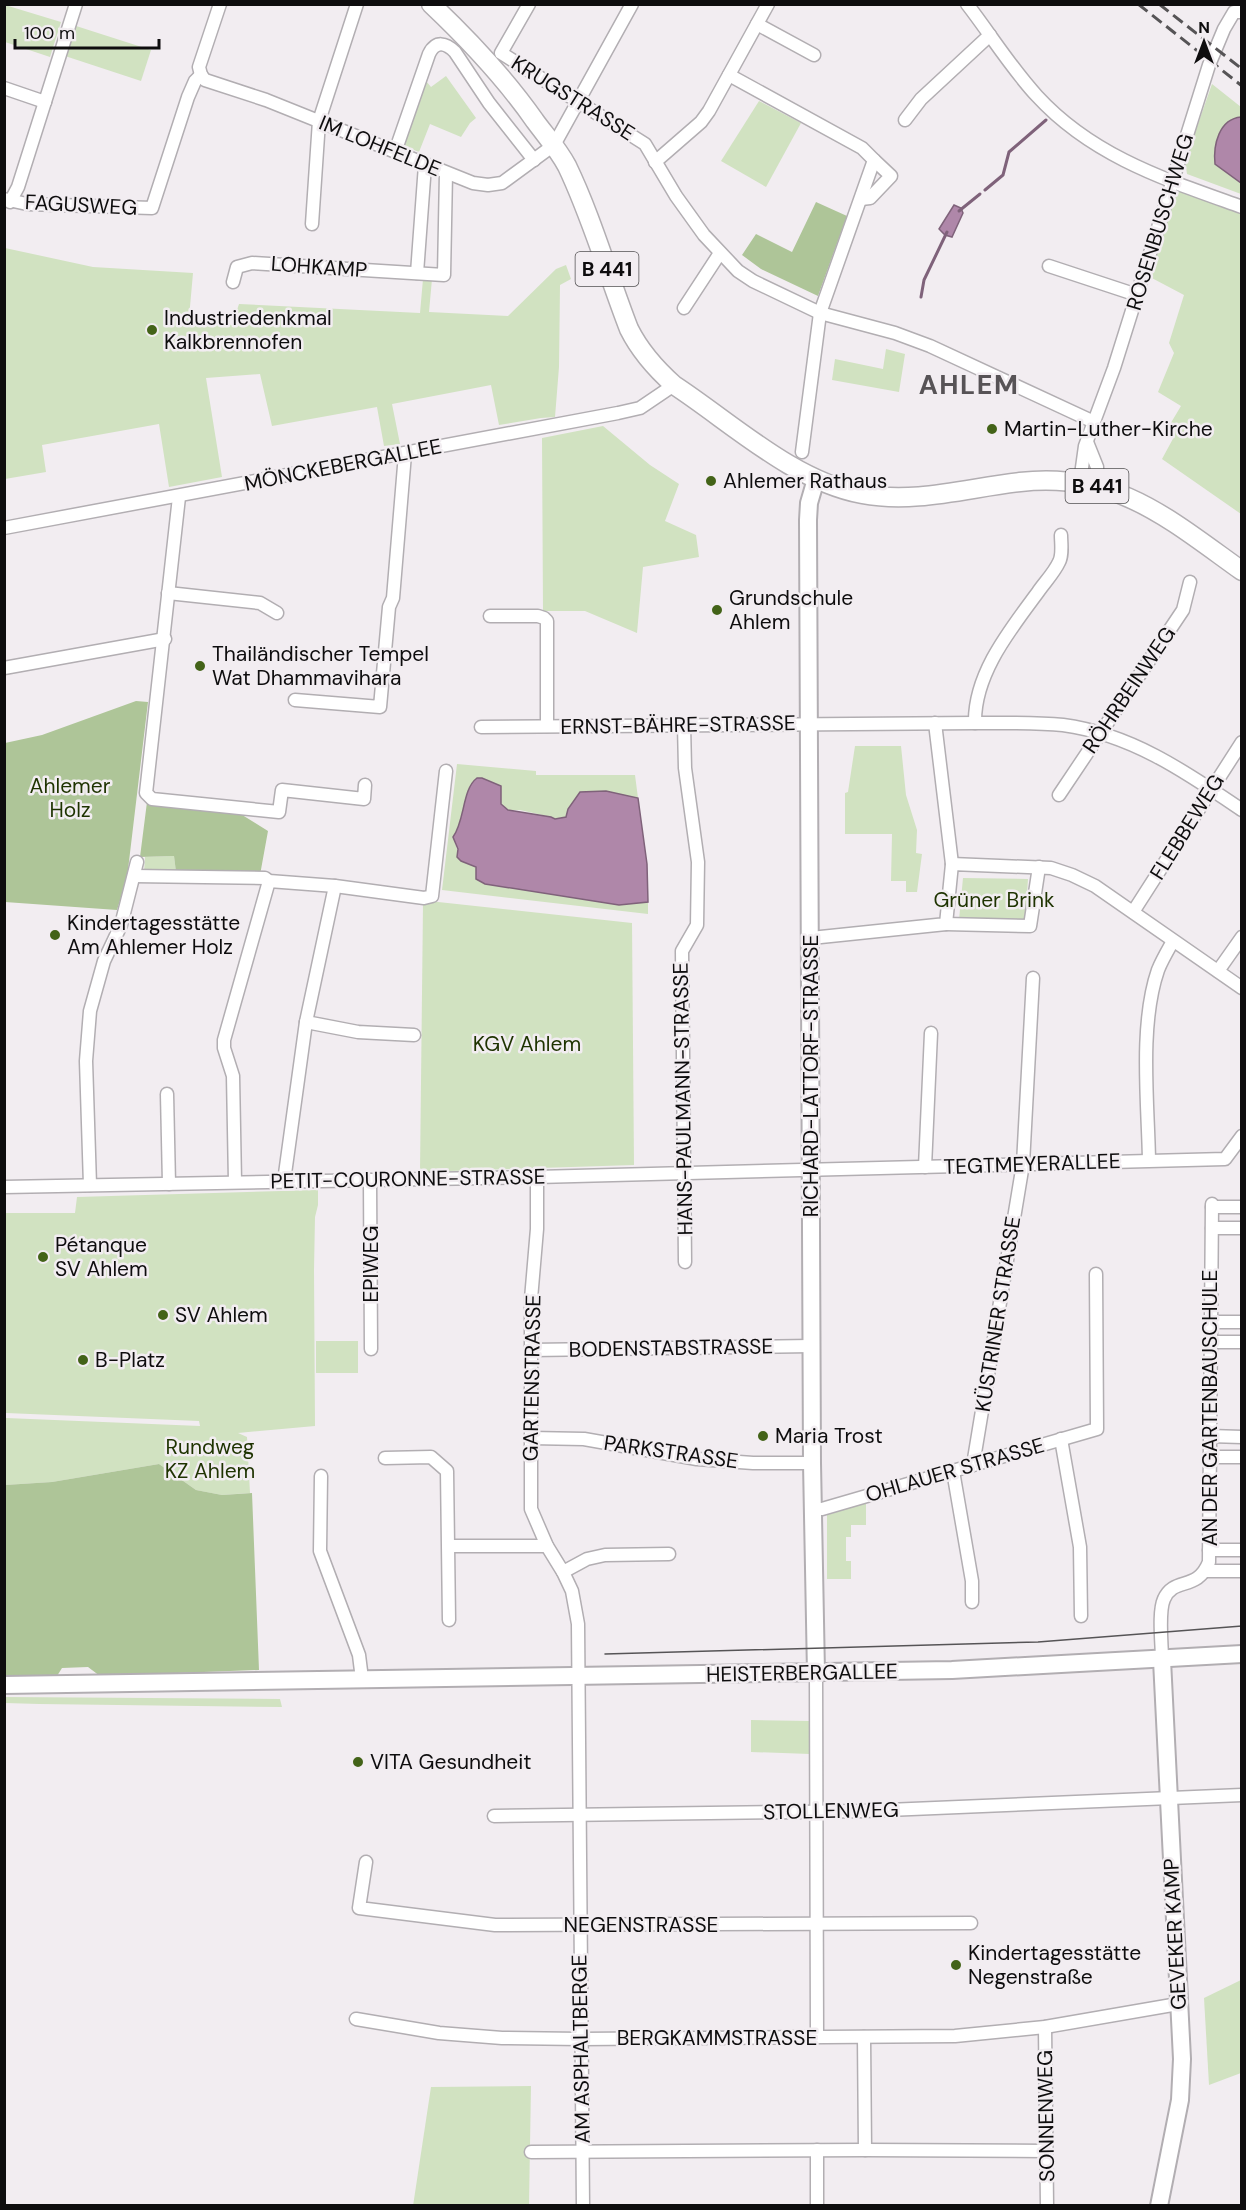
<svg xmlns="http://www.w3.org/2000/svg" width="1246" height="2210" viewBox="0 0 1246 2210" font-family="'DM Sans',sans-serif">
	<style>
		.green { fill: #d1e2c1; fill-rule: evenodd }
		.forest { fill: #aec598 }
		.water { fill: #af87a9; stroke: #7f627a; stroke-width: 1.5 }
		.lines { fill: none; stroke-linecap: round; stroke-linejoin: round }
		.stream { stroke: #7f627a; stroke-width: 3 }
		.street-casing { stroke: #b2aeb2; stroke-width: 15 }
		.secondary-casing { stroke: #b2aeb2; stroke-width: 20 }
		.primary-casing { stroke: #b2aeb2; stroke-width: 21 }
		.street { stroke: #fff; stroke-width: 12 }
		.secondary { stroke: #fff; stroke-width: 16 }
		.primary { stroke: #fff; stroke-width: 18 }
		.tram { stroke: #565456; stroke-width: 1.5 }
		.rail { stroke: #565456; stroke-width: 3; stroke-dasharray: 12 6; stroke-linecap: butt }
		.poi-dot { fill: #436318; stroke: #f2edf1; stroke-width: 2 }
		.labels { text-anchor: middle; stroke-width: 5; stroke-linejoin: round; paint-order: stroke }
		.shield { fill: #f2edf1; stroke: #525052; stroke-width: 1.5 }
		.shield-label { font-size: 20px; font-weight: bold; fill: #0e0d0e }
		.street-label { font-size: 21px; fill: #0e0d0e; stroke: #f2edf1 }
		.poi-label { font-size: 21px; fill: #0e0d0e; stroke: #f2edf1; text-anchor: start }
		.park-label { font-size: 21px; fill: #1e3300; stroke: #f2edf1 }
		.district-label { font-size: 27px; font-weight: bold; letter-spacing: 1.5px; fill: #575356; stroke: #f2edf1 }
	</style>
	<rect width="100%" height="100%" fill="#f2edf1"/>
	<!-- green -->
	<g class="green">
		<polygon points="5,5 61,22 50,57 5,42"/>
		<polygon points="73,25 151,50 141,81 62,55"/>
		<polygon points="446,76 476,118 470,123 461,137 430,124 419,152 402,145 426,81 431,87"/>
		<polygon points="1212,84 1241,107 1241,117 1228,121 1215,164 1241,183 1241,194 1187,174 1185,161"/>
		<polygon points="759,101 801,123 766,187 721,161"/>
		<polygon points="1176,189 1241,210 1241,514 1162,459 1175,435 1166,431 1181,406 1158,392 1174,353 1169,343 1184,295 1148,276"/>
		<polygon points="5,248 93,267 193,273 189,318 232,325 239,304 420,313 423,279 432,279 429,312 508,316 556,269 566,265 571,279 560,285 559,367 555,417 541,418 499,425 491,385 392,404 400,444 384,446 377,407 272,426 260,374 206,378 222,477 169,487 159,424 42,445 46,472 5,479"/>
		<polygon points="886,349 905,354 899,392 832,380 835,359 883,369"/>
		<polygon points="603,426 650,465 679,484 665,521 696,535 699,557 643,567 637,633 585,611 543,611 542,438"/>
		<polygon points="855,746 901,746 906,795 917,830 916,853 922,854 917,892 906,892 906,881 891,881 892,834 845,834 845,793 848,792"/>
		<polygon points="457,764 536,771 536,775 635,775 638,798 606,791 568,809 566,817 555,819 551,817 520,810 508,810 501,804 501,798 470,788 460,828 453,837 461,861 476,867 476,879 485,884 619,905 648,902 648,914 442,890"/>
		<polygon points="174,856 176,872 144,873 145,857"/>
		<polygon points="963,878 1028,879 1025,922 959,920"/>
		<polygon points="429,901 632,923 634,1165 420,1172 423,904"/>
		<path d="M318,1190V1205L315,1217L314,1270L315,1426L238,1433L247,1437L250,1493L222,1495L196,1490L159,1464L52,1482L5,1485V1213H75L77,1197ZM6,1413L199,1421L200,1426L6,1418Z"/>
		<rect x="316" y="1341" width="42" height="32"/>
		<polygon points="866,1503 866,1525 851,1525 851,1537 846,1537 846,1561 851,1561 851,1579 827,1579 827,1515"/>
		<polygon points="5,1697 280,1699 282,1707 39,1704 5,1703"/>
		<polygon points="751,1720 810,1721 810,1754 751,1752"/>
		<polygon points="1241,1980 1241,2073 1209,2085 1204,1998"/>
		<polygon points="531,2086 529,2205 413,2206 431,2087"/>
	</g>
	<!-- forest -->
	<g class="forest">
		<polygon points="816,202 847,216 818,296 761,269 742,255 756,234 792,252"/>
		<polygon points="136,701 148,702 127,878 117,910 5,902 5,743 42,735"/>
		<polygon points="147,802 239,813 268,831 260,875 176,872 174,856 140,857"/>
		<polygon points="159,1464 196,1490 222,1495 252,1493 259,1670 100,1676 88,1667 62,1668 57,1676 5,1676 5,1485 52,1482"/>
	</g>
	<!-- water -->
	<g class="water">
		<path d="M1241,117H1242L1241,183L1215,164C1213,145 1219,119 1241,117Z"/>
		<polygon points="954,205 961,208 963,213 952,237 945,235 939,229"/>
		<path d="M477,778H482L501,786V804L508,810L551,817L555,819L566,817L568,809L580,792L606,791L638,798L647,864L648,902L619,905L485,884L476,879V867L461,861L457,857L458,849L453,837C465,821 462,789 477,778Z"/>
	</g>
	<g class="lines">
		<!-- stream -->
		<g class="stream">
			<polyline points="985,190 1003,175 1009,152 1046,120"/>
			<polyline points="959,211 980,194"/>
			<polyline points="921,297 924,280 947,232"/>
		</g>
		<!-- street casing -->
		<g class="street-casing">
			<g id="street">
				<polyline points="529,4 501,53 645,144 676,196 704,235 738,271 753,281 820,313 895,333 930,346 1094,422"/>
				<path d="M967,4C991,35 1011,68 1037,96C1093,157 1167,180 1242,207"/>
				<polyline points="757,24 814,55"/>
				<polyline points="201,75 205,80 266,100 473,183 488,185 502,183 554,145 632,4"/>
				<polyline points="201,75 199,67 220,4"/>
				<polyline points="729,75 862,148 874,160 820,313 802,452"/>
				<polyline points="4,88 45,102"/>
				<polyline points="905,120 921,99 990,35"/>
				<path d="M395,152L429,54C436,40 446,43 455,52L489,103L534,160"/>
				<polyline points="655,162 701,122 709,111 768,4"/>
				<polyline points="4,199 27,204 152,208 188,97 195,81 201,75"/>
				<polyline points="861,199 870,198 891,176 874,160"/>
				<polyline points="10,202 18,187 76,4"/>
				<polyline points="312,224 319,121 357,4"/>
				<polyline points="1049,266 1137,295"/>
				<polyline points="417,273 425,165"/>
				<polyline points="233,282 237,267 252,263 444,275 446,173"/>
				<polyline points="684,308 720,253"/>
				<polyline points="1087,442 1097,467 1097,485"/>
				<polyline points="1080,482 1085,446 1114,368 1209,65 1224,29 1234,12 1242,12"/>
				<polyline points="179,497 146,793 152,799 279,812 282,790 364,799 365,785"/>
				<polyline points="4,528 618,413 640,408 674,385"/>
				<polyline points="168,593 260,603 277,613"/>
				<polyline points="490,616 538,616 544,618 547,621 547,726"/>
				<polyline points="4,668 165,639"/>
				<polyline points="295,700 380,707 389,607 393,598 405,454"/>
				<polyline points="935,723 952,864"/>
				<path d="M975,723C974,674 1010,630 1038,592C1044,583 1054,573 1059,562C1063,555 1061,543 1061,535"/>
				<polyline points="684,725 685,768 698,862 697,925 682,951 685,1262"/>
				<path d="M481,727L975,723C1004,723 1034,722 1063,725C1131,734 1186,772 1242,810"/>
				<polyline points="1059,795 1183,610 1190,582"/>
				<polyline points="134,876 265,878 269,881 335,886 424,898 432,896 446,771"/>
				<polyline points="1133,912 1242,742"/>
				<polyline points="946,924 1030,926 1039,867"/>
				<polyline points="811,938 946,924 952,864 1051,868 1072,875 1095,886 1242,988"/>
				<polyline points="1218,971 1242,937"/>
				<polyline points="306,1022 358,1032 414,1035"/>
				<polyline points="167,1094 169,1184"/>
				<path d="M1149,1160C1148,1103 1139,1025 1158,970C1162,960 1168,950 1173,941"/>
				<polyline points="925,1167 931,1033"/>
				<polyline points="537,1177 537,1229 531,1299 531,1509 547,1546 563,1572 572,1591 578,1624 583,2206"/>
				<polyline points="370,1180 371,1349"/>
				<polyline points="284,1181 306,1022 335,886"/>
				<polyline points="235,1182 233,1076 224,1048 224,1040 269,881"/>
				<polyline points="90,1185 86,1061 90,1011 104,961 121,925 137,862"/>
				<polyline points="4,1187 537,1177 1225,1159 1242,1136"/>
				<polyline points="1212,1207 1242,1207"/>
				<polyline points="1212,1228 1242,1228"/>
				<polyline points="1211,1322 1242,1322"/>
				<polyline points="1211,1342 1242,1342"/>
				<polyline points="531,1350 811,1346"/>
				<polyline points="1210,1436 1242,1437"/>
				<polyline points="531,1438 584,1439 697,1459 753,1463 812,1463"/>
				<polyline points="1061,1439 1080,1547 1081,1616"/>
				<polyline points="1210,1457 1242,1457"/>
				<polyline points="385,1458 431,1457 447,1471 449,1620"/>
				<polyline points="973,1465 1023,1164 1033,978"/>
				<polyline points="953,1471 972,1581 972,1602"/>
				<polyline points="321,1476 320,1551 359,1655 362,1679"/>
				<polyline points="813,1509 822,1509 1097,1429 1096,1274"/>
				<polyline points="449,1546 547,1546"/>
				<polyline points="1209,1550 1242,1550"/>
				<polyline points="1205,1571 1242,1571"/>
				<polyline points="563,1572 587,1559 605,1555 669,1554"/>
				<path d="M1162,1660C1162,1644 1158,1612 1164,1599C1174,1576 1197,1592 1209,1562L1212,1204"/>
				<polyline points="816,1673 817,2037"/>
				<polyline points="494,1816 864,1811 1242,1795"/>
				<polyline points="366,1862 359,1908 495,1925 971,1923"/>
				<polyline points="356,2019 439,2033 502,2038 581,2039 955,2036 1045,2027 1178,2004"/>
				<polyline points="1045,2027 1047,2206"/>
				<polyline points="864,2037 865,2150"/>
				<polyline points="531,2152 865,2150 1047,2151"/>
				<polyline points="817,2206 817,2150"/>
			</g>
		</g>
		<!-- secondary casing -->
		<g class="secondary-casing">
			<g id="secondary">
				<polyline points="816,479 809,503 808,520 812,1463 816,1673"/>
				<polyline points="4,1685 952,1670 1242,1654"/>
				<polyline points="1159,2206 1180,2100 1182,2059 1162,1660"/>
			</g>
		</g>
		<!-- primary casing -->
		<g class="primary-casing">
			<path id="primary" d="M431,4C469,40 505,78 535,121C546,136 558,149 567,166C592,218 608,275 629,329C640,351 656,369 674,385C732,423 793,481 862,494C915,504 967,488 1020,482C1116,471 1169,519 1242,571"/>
		</g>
		<!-- street -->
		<use href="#street" class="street"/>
		<!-- secondary -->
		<use href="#secondary" class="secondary"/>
		<!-- primary -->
		<use href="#primary" class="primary"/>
		<!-- tram -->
		<polyline class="tram" points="605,1654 1038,1642 1242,1626"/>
		<!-- rail -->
		<g class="rail">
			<polyline points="1138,4 1242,86"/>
			<polyline points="1159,4 1242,69"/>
		</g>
	</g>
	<!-- markers -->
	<g class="poi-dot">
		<circle cx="152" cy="330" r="6"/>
		<circle cx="992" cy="429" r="6"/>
		<circle cx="711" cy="481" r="6"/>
		<circle cx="717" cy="610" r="6"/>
		<circle cx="200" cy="666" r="6"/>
		<circle cx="55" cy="935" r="6"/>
		<circle cx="43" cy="1257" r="6"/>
		<circle cx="163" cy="1315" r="6"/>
		<circle cx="83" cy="1360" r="6"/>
		<circle cx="763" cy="1436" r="6"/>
		<circle cx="358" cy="1762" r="6"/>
		<circle cx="956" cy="1965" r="6"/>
	</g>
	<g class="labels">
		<!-- shield labels -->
		<g class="shield">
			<rect x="575.5" y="252" width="63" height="34" rx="4.5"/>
			<rect x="1065.5" y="469" width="63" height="34" rx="4.5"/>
		</g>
		<g class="shield-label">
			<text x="607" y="276">B 441</text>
			<text x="1097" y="493">B 441</text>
		</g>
		<!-- street labels -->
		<g class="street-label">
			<text transform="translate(573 98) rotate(32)" y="7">KRUGSTRASSE</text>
			<text transform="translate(380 146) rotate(22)" y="7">IM LOHFELDE</text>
			<text transform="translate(81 205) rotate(3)" y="7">FAGUSWEG</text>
			<text transform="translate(1160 222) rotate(-73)" y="7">ROSENBUSCHWEG</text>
			<text transform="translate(319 267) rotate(4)" y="7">LOHKAMP</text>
			<text transform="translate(343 465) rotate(-11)" y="7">MÖNCKEBERGALLEE</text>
			<text transform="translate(1129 690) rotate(-56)" y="7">RÖHRBEINWEG</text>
			<text transform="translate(678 725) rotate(-1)" y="7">ERNST-BÄHRE-STRASSE</text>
			<text transform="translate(1187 827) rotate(-58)" y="7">FLEBBEWEG</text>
			<text transform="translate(811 1076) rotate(-90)" y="7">RICHARD-LATTORF-STRASSE</text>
			<text transform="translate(683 1099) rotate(-91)" y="7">HANS-PAULMANN-STRASSE</text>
			<text transform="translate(1032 1164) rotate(-2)" y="7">TEGTMEYERALLEE</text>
			<text transform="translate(408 1179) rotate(-1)" y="7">PETIT-COURONNE-STRASSE</text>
			<text transform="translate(371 1264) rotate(-90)" y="7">EPIWEG</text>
			<text transform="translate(998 1314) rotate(-81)" y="7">KÜSTRINER STRASSE</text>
			<text transform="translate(671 1348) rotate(-1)" y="7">BODENSTABSTRASSE</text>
			<text transform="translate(532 1378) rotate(-89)" y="7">GARTENSTRASSE</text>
			<text transform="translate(1210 1408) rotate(-90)" y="7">AN DER GARTENBAUSCHULE</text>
			<text transform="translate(671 1452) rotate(8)" y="7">PARKSTRASSE</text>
			<text transform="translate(955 1470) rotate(-16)" y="7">OHLAUER STRASSE</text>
			<text transform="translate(802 1673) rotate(-1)" y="7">HEISTERBERGALLEE</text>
			<text transform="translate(831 1811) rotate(-1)" y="7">STOLLENWEG</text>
			<text x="641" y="1932">NEGENSTRASSE</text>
			<text transform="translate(1175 1934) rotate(-93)" y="7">GEVEKER KAMP</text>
			<text x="717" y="2045">BERGKAMMSTRASSE</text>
			<text transform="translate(581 2049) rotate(-91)" y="7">AM ASPHALTBERGE</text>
			<text transform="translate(1046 2116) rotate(-91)" y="7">SONNENWEG</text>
		</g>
		<!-- poi labels -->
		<g class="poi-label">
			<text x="164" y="325">Industriedenkmal<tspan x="164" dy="24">Kalkbrennofen</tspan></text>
			<text x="1004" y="436">Martin-Luther-Kirche</text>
			<text x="723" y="488">Ahlemer Rathaus</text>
			<text x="729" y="605">Grundschule<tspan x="729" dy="24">Ahlem</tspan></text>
			<text x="212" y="661">Thailändischer Tempel<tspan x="212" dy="24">Wat Dhammavihara</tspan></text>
			<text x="67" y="930">Kindertagesstätte<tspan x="67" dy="24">Am Ahlemer Holz</tspan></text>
			<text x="55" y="1252">Pétanque<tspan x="55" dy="24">SV Ahlem</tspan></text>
			<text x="175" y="1322">SV Ahlem</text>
			<text x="95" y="1367">B-Platz</text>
			<text x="775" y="1443">Maria Trost</text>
			<text x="370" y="1769">VITA Gesundheit</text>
			<text x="968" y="1960">Kindertagesstätte<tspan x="968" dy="24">Negenstraße</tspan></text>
		</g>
		<!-- park labels -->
		<g class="park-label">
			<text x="70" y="793">Ahlemer<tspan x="70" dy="24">Holz</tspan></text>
			<text x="994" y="907">Grüner Brink</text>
			<text x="527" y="1051">KGV Ahlem</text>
			<text x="210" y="1454">Rundweg<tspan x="210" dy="24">KZ Ahlem</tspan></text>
		</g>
		<!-- district labels -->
		<g class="district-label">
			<text x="969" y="394">AHLEM</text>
		</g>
	</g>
	<!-- border -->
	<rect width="1246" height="2210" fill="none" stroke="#0e0d0e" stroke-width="12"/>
	<!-- north arrow -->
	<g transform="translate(1204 42)" stroke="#f2edf1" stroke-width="4.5" paint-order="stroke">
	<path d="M0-4.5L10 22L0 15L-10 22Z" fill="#0e0d0e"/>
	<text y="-9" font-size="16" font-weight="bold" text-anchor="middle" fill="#0e0d0e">N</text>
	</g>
	<!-- scale -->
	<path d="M15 39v9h144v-9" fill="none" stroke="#0e0d0e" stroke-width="3"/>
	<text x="24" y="39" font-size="18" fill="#0e0d0e" stroke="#f2edf1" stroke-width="4.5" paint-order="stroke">100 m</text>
</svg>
